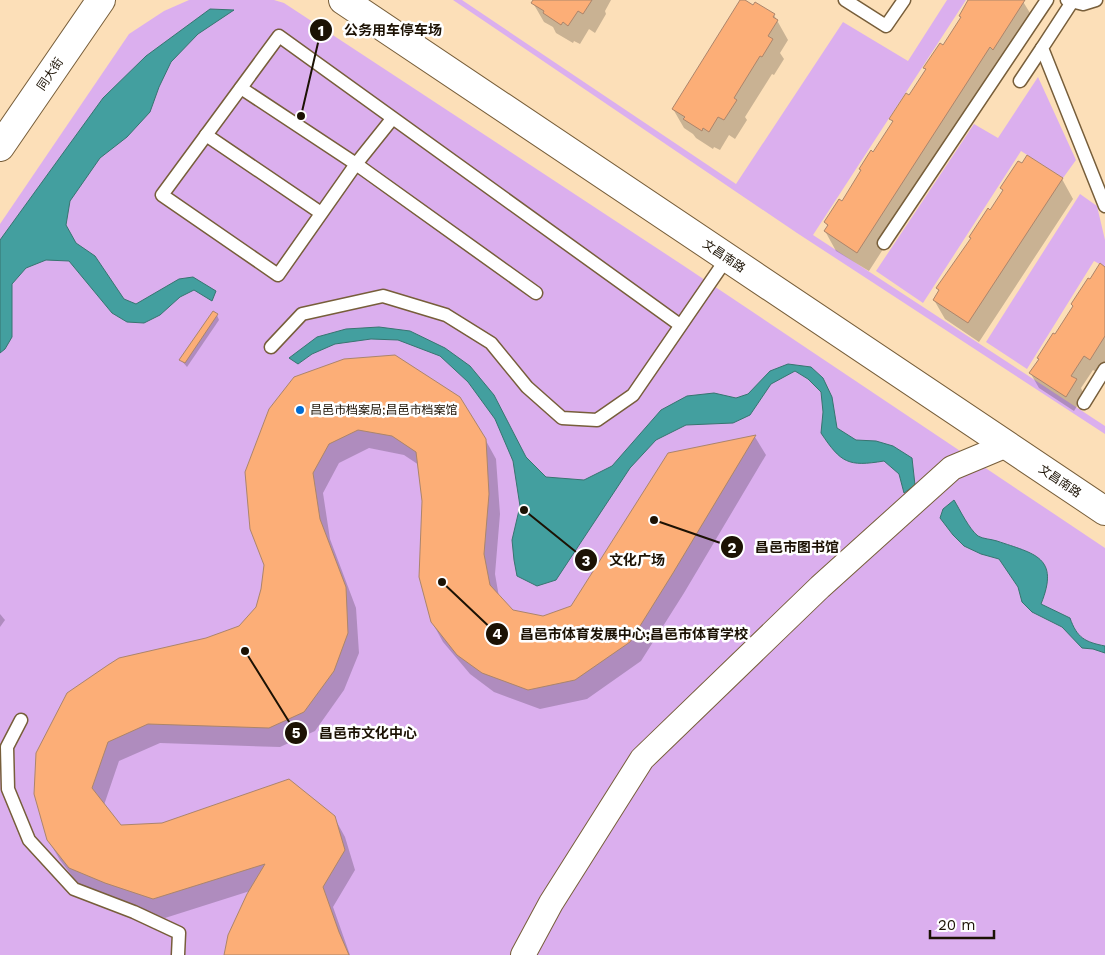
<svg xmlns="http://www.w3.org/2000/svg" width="1105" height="955" viewBox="0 0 1105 955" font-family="'Work Sans','Noto Sans SC',sans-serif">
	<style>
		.green { fill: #dbafee }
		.water { fill: #439f9f; stroke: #377570 }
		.shadow { fill: #0003 }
		.building { fill: #fcae77; stroke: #ac856b }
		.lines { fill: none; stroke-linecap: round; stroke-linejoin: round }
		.service-casing { stroke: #775e3a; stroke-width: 15 }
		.minor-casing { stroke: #775e3a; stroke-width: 26 }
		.tertiary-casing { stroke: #775e3a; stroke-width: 30 }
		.service { stroke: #fff; stroke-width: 12 }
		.minor { stroke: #fff; stroke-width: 24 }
		.tertiary { stroke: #fff; stroke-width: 28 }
		.poi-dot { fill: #016cd3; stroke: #fff; stroke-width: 2 }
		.labels { text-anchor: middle; stroke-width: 5; stroke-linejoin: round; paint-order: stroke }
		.street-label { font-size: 12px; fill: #1c1204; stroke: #fff }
		.poi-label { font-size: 12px; fill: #1c1204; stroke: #fff; text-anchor: start }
		.leader { fill: none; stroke: #1c1204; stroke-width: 2 }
		.callout-dot { fill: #1c1204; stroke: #fff; stroke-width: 2 }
		.mark-label { font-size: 15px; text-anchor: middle; font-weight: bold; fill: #fff }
		.callout-label { font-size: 14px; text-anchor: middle; font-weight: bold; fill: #1c1204; stroke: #fff; stroke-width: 5; stroke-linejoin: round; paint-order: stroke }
	</style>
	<rect width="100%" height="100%" fill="#fcdfb8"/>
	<!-- green -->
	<g class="green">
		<polygon points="189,0 274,0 284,3 684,266 1105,548 1105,955 0,955 0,224 129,34 164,11"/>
		<polygon points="453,0 462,0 736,184 843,22 908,61 947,0 966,0 813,235 1105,426 1105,434 797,233"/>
		<polygon points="1038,77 1076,160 1063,178 1021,151 923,303 876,271 974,124 998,138"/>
		<polygon points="1080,194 1097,206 1105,240 1105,267 1094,261 1027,369 986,342"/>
	</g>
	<!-- water -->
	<g class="water">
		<polygon points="210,9 234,10 198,34 171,62 159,87 150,112 127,137 100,158 70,201 66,225 76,243 95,256 124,299 136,304 179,279 193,277 216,291 212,301 194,290 180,297 160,315 144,323 127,322 112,313 69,261 46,260 26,268 12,284 12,337 5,349 0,353 0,240 103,98 146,56"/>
		<path d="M379,327L410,331L445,348L470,366L494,395L526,457L546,477L584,480L612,466L661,410L687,396L714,393L736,398L748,394L770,371L788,364L811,367L823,378L832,397L837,428L856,440L876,441L893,446L912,458L915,485L904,493L899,474L884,461C848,467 841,463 821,433L823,412L821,392L808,379L795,371L771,384L750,415L733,423L686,425L656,440L630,468L556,580L537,586L517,576L514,560L512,540L520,506L513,461L495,419L468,382L440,356L398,340L371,339L335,344L312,354L298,364L289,358L317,337L346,329Z"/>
		<path d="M954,500C960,510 969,529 978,536C983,539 991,539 997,541C1035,554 1060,557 1041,604L1070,618C1077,638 1085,642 1105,646V653L1093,649L1082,648L1062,627L1032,612L1022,602L1018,587L999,559L981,554L964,546L953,535L940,518L943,509Z"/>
	</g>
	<!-- shadow -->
	<g class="shadow">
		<polygon points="534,0 611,0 605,11 606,14 595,33 589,29 580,44 574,41 573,43 556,33 553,27 544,22 533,3"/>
		<polygon points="741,0 774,15 788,40 780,53 784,59 774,75 772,74 745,117 747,120 735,139 729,135 720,150 714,147 713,149 696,138 693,134 684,128 673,109"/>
		<polygon points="970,0 1022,0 1035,21 1001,66 869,271 836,251 825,231 828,227 825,222 842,202 862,172 860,169 874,154 893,123 891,119 909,97 926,71 925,68 944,47 962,18 960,16"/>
		<polygon points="1062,179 1073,199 979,342 945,319 934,300 972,240 970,237 991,212 1004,191 1002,188"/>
		<polygon points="1105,268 1105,363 1098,373 1093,370 1081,388 1084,395 1074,411 1039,388 1031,374 1040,360 1038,358 1056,336 1090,281"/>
		<polygon points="217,315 219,320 187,367 181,360"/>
		<polygon points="270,409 485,439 496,459 500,514 495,574 499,597 512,611 543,617 572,607 669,454 755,437 766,455 684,593 641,661 587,699 540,709 494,692 470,674 443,642 432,622 419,465 404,455 369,448 339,463 323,493 330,539 356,608 359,653 344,690 315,731 280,747 160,743 119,761 104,805 121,826 334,817 345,837 355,870 333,907 350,955 225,955 250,891 165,918 117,902 81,888 60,860 48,840 37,754 206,639 239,627 257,608 263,590 265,565"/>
		<polygon points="0,614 5,620 0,627"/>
	</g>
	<!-- building -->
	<g class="building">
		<polygon points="533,0 592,0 583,14 578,11 568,26 563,22 561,25 543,13 544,11 531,3"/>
		<polygon points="740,0 745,0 753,5 755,2 775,14 773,17 778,20 768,36 773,39 762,57 760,56 734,98 737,100 724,120 718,117 709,132 703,128 702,131 683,119 685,117 672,109"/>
		<polygon points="968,0 1025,0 993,50 990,47 857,253 824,231 828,225 824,222 839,199 842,201 861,170 859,169 871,150 873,152 893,121 889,119 906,93 909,95 926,69 923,68 940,43 943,45 961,17 959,16"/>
		<polygon points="1027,155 1063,178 968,323 933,300 939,290 936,288 971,238 969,237 988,208 990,210 1003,190 1000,188 1018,161 1022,163"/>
		<polygon points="1100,263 1105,267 1105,336 1090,360 1084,356 1071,376 1077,379 1066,397 1029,373 1039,359 1037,358 1053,333 1055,334 1073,306 1071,304 1088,278 1090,279"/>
		<polygon points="213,311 218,314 185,363 179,360"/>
		<polygon points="395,355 460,397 486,439 489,494 484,554 490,585 513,610 543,616 571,606 668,453 756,435 673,573 630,642 575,680 528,690 482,673 457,655 431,622 419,577 422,501 416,452 392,436 358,430 329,444 313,473 320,519 346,587 348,633 334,671 304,712 269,728 148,724 108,742 92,788 121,825 162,823 289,779 335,816 345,850 323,887 339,932 349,955 224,955 228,935 247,894 265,864 153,899 105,883 69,868 47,840 34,794 36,753 67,693 108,665 119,658 206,638 239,626 256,607 261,589 264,565 250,529 245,472 269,409 294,377 344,359"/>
	</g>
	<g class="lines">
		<!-- service casing -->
		<g class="service-casing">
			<g id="service">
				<polyline points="845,0 886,26 904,0"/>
				<polyline points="1067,0 1083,4 1096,0"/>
				<polyline points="1072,2 1042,48 1105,206"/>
				<polyline points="1020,81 1042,48"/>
				<polyline points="241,88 356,164 536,293"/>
				<polyline points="392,119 356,164 278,275 162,195 279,36 680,325"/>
				<polyline points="206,135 321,213"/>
				<polyline points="884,243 1047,0"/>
				<polyline points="271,347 302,314 383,296 446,315 491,343 527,387 562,418 597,420 633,395 727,258"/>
				<polyline points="1084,403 1105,369"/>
				<polyline points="21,720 7,747 8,789 29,840 74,889 134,912 179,933 178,955"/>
			</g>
		</g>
		<!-- minor casing -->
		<g class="minor-casing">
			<polyline id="minor" points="523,955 551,903 642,759 820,587 952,468 1007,445"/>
		</g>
		<!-- tertiary casing -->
		<g class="tertiary-casing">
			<g id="tertiary">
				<polyline points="343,0 1105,511"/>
				<polyline points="0,147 101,0"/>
			</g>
		</g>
		<!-- service -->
		<use href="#service" class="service"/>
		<!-- minor -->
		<use href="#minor" class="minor"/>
		<!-- tertiary -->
		<use href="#tertiary" class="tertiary"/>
	</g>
	<!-- markers -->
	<circle class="poi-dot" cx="300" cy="410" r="5"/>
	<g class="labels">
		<!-- street labels -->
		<g class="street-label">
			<text transform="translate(50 74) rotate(-56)" y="4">同大街</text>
			<text transform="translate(724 256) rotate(34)" y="4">文昌南路</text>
			<text transform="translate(1060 481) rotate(34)" y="4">文昌南路</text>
		</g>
		<!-- poi labels -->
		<g class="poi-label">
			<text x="310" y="414">昌邑市档案局;昌邑市档案馆</text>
		</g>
	</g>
	<!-- callouts -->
	<path class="leader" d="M301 116L321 30M654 520L732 547M524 510L586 560M442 582L497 634M245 651L296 733"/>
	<g class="callout-dot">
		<circle cx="301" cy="116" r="5"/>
		<circle cx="654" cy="520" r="5"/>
		<circle cx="524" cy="510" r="5"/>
		<circle cx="442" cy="582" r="5"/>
		<circle cx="245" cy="651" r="5"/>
		<circle cx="321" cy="30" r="12"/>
		<circle cx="732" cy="547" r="12"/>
		<circle cx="586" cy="560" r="12"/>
		<circle cx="497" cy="634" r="12"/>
		<circle cx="296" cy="733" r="12"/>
	</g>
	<g class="mark-label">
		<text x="321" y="36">1</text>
		<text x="732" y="553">2</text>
		<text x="586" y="566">3</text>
		<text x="497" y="639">4</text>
		<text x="296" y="738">5</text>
	</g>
	<g class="callout-label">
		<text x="393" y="35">公务用车停车场</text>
		<text x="797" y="552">昌邑市图书馆</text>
		<text x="637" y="565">文化广场</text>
		<text x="634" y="639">昌邑市体育发展中心;昌邑市体育学校</text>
		<text x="368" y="738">昌邑市文化中心</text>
	</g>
	<!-- scale -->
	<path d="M930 930v8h64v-8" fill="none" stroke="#1c1204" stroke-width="2.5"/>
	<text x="938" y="930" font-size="15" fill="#1c1204" stroke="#ffffff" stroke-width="4" paint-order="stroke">20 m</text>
</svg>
